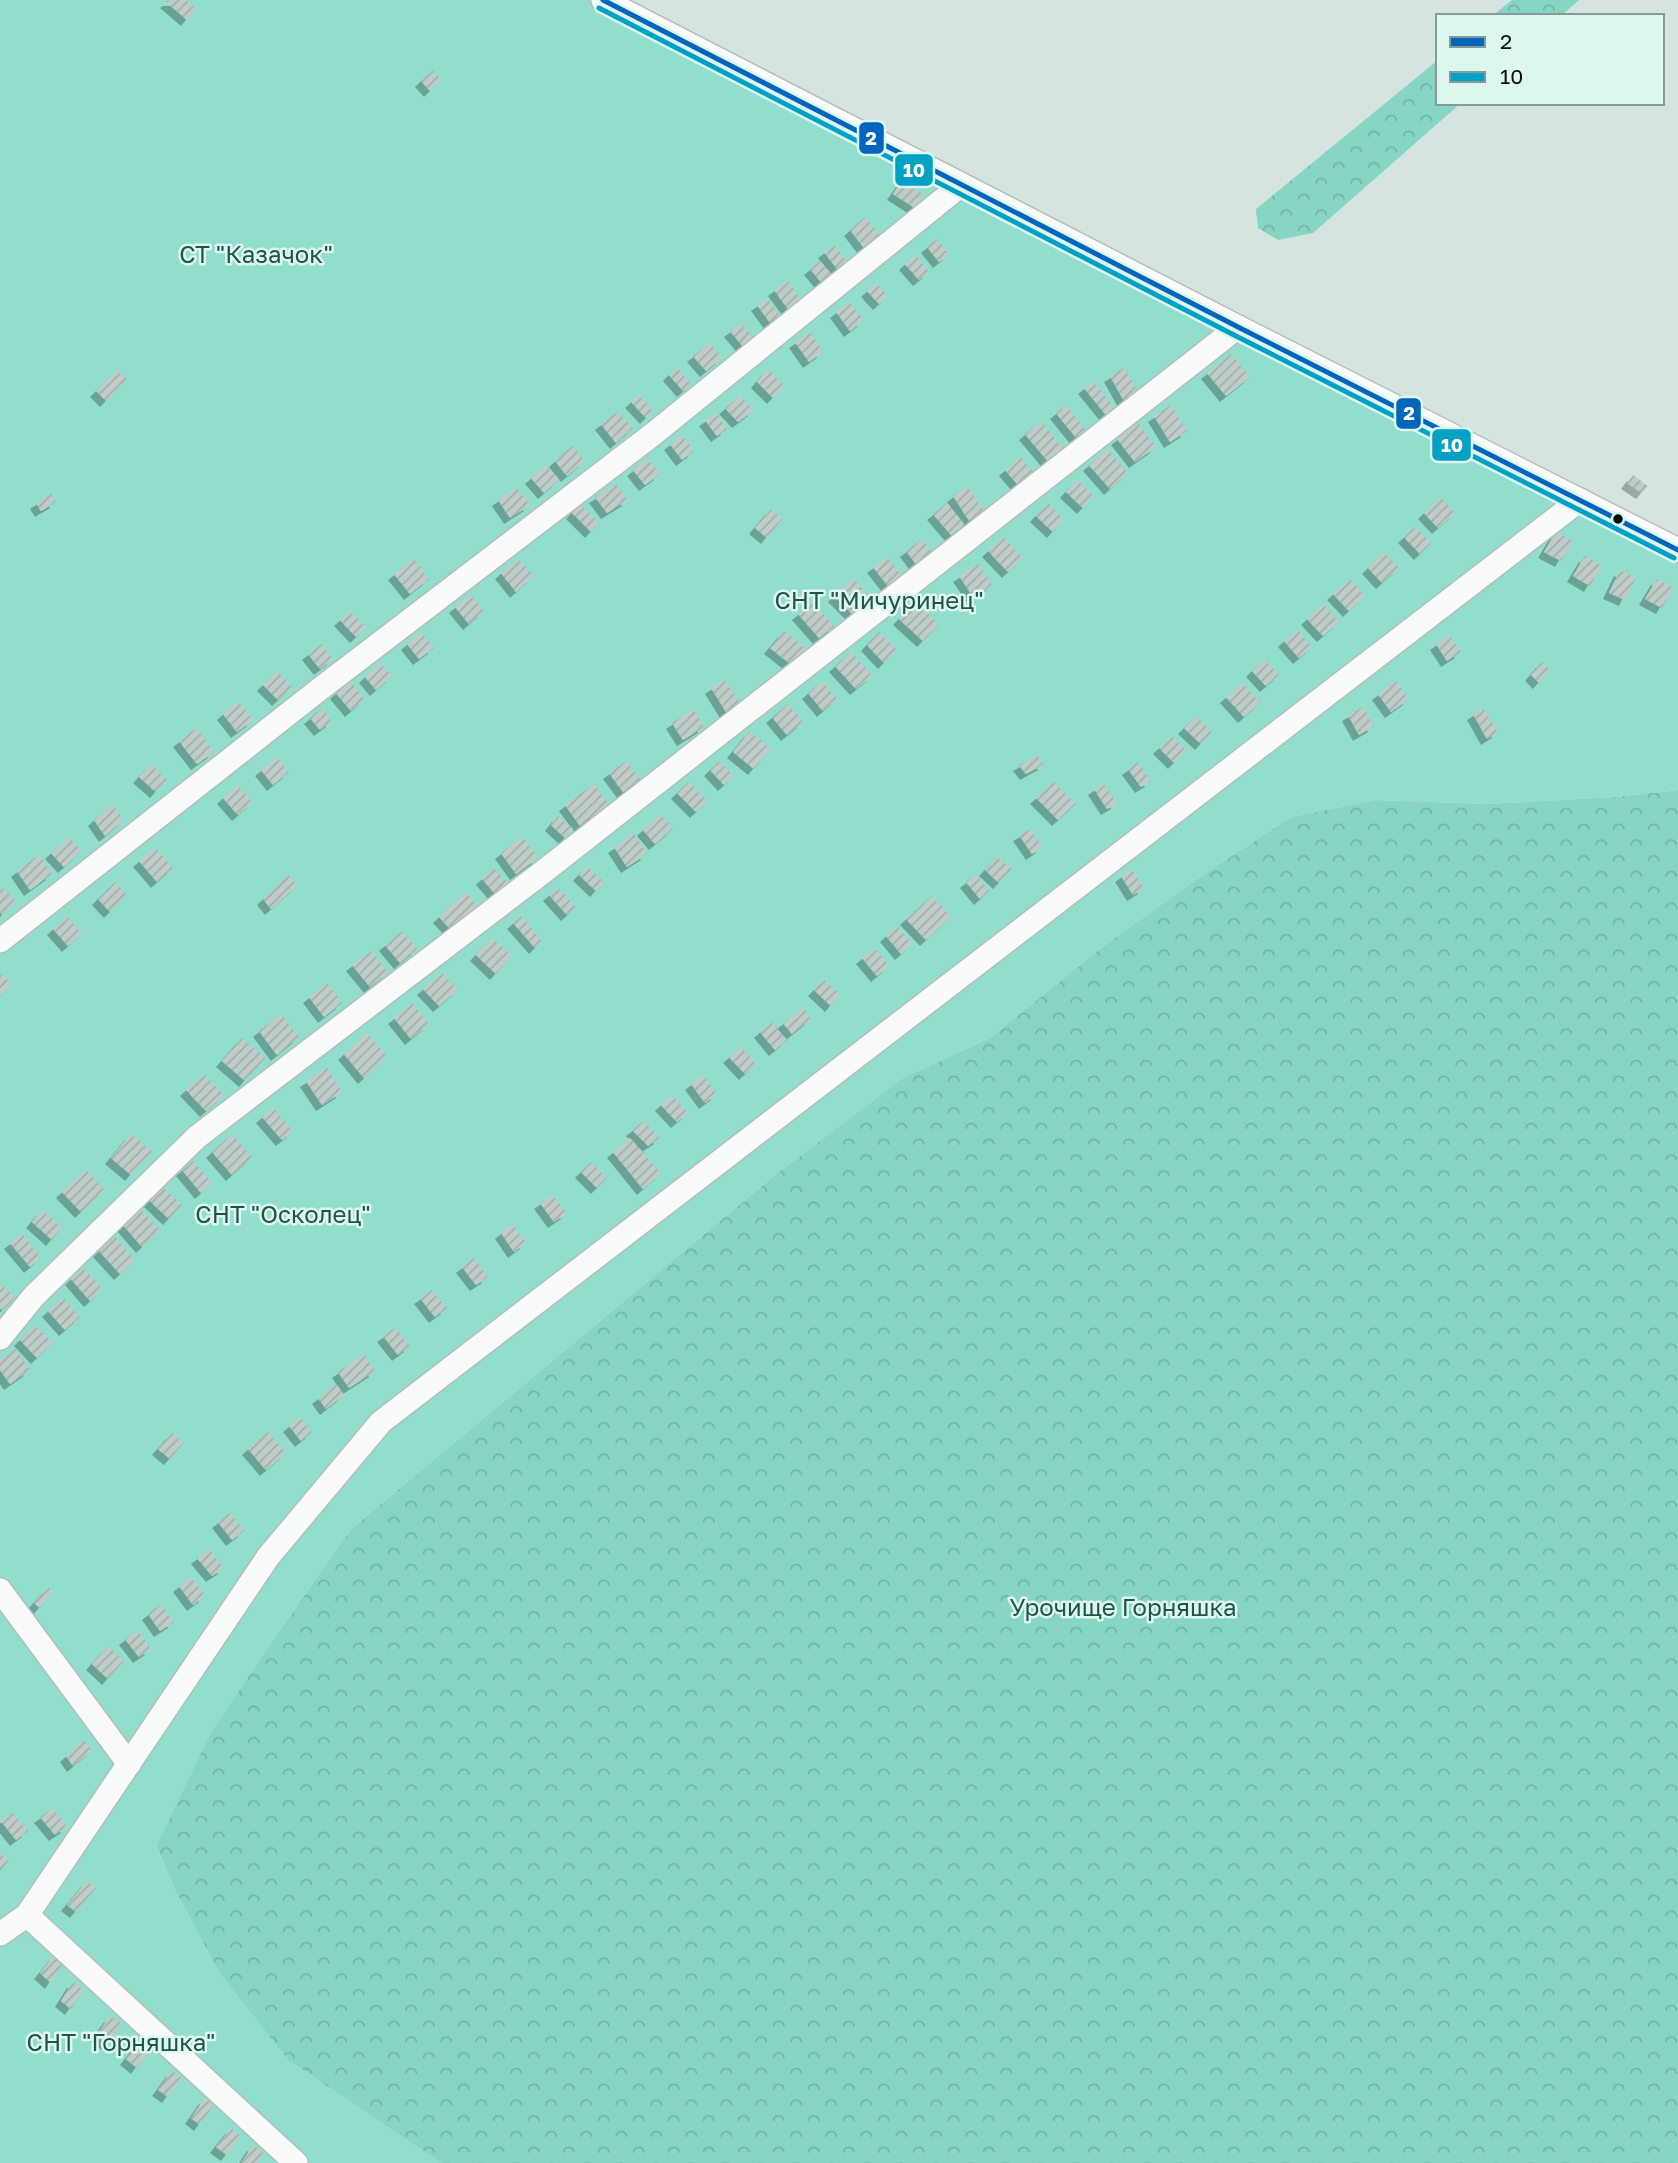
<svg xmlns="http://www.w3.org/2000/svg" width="1678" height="2163" viewBox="0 0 1678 2163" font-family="'Golos Text',sans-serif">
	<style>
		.forest { fill: url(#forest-crowns) }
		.garden { fill: #91ddce }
		.building { fill: url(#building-hatch); filter: url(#shadow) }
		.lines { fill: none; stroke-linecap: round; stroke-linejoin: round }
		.minor-casing { stroke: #b3bfbb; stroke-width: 26 }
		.minor { stroke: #f9fbfa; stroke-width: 23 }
		.bus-1-casing { stroke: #ddf7f0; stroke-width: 10 }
		.bus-2-casing { stroke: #ddf7f0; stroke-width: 10 }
		.bus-1 { stroke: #0065bd; stroke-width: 5 }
		.bus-2 { stroke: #00a1c4; stroke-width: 5 }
		.bus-dot { fill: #050e0c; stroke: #ddf7f0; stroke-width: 2.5 }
		.labels { text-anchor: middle; stroke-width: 5; stroke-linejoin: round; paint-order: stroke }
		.park-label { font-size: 24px; fill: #1e5449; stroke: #ddf7f0 }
		.line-badge { stroke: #ddf7f0; stroke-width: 2.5 }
		.badge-label { font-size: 19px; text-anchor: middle; font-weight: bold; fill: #fff }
	</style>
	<defs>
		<pattern id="forest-crowns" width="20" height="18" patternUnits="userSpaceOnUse" patternTransform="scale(1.75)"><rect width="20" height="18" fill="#86d5c5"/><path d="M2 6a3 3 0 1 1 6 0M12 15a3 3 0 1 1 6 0" fill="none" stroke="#72b6a8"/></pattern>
		<pattern id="building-hatch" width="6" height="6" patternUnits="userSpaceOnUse" patternTransform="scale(1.75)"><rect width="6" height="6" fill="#c0ccc8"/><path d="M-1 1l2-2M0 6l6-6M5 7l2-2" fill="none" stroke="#a4aeab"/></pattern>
		<filter id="shadow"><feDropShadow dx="-6" dy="6" stdDeviation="0" flood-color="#0004"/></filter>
	</defs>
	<rect width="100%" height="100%" fill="#d6e4e0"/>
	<!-- forest -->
	<g class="forest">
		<polygon points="1512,0 1579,0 1561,16 1492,16"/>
		<polygon points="1438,60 1438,103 1461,103 1313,233 1278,240 1258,228 1256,209"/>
		<polygon points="1678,790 1678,2163 441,2163 288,2060 220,1974 177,1894 156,1846 211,1732 269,1646 351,1529 775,1175 901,1079 990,1038 1101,948 1200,877 1291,817 1375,800 1488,804 1615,797"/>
	</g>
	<!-- garden -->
	<polygon class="garden" points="0,0 603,0 1678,547 1678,790 1615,797 1488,804 1375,800 1291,817 1200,877 1101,948 990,1038 901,1079 775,1175 351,1529 269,1646 211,1732 156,1847 177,1894 220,1974 288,2060 441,2163 0,2163"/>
	<!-- building -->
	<g class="building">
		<polygon points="169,0 186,0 196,9 187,20 166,2"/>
		<polygon points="432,70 441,80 430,91 421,81"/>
		<polygon points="902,181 923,194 915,208 893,194"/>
		<polygon points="865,217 880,236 864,248 850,230"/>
		<polygon points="937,239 949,254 939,262 927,247"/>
		<polygon points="834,245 847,262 837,269 824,252"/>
		<polygon points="915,255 929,272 919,280 905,264"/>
		<polygon points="820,261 834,277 824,286 810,269"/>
		<polygon points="787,280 801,300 788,309 774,290"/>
		<polygon points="876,283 888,296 879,304 867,291"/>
		<polygon points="767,298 781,317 771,324 757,305"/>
		<polygon points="849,302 864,320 850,331 836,312"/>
		<polygon points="741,323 756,341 745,349 730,331"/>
		<polygon points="810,332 823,352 809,362 795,342"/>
		<polygon points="710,343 722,358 706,371 693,356"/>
		<polygon points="1231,354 1250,377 1226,396 1207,373"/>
		<polygon points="677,367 691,384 683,391 669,375"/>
		<polygon points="1124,368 1140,395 1125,403 1110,376"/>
		<polygon points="768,369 784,386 773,398 757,382"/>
		<polygon points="117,370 127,379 106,401 96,391"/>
		<polygon points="1093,381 1119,414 1110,420 1084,388"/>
		<polygon points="639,395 653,411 646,418 631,402"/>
		<polygon points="740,396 754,410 738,422 725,408"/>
		<polygon points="1066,405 1086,431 1077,439 1056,413"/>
		<polygon points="1171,405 1187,431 1170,442 1154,416"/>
		<polygon points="617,412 633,428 616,443 601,424"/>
		<polygon points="716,413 727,429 717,436 705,420"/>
		<polygon points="1041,421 1065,451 1050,464 1025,434"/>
		<polygon points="1138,423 1156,447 1135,462 1117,439"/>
		<polygon points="682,435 694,451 682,460 670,444"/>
		<polygon points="572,446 585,461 567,476 555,461"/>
		<polygon points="1108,449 1128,473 1110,489 1089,465"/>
		<polygon points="1020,457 1033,472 1018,485 1005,470"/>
		<polygon points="647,459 660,474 645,485 633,470"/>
		<polygon points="546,465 559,480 544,493 531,478"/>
		<polygon points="1633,475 1648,486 1642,493 1627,483"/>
		<polygon points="1077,480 1094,496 1083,508 1066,492"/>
		<polygon points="616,484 628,500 607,513 595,497"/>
		<polygon points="967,486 985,512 970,522 953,496"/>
		<polygon points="517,487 530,505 510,518 498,500"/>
		<polygon points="51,493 56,502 41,511 36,503"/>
		<polygon points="1441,497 1455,513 1438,528 1424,513"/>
		<polygon points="947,503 964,524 951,535 933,514"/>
		<polygon points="1048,503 1064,519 1053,532 1036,516"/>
		<polygon points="580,504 599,523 591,532 572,513"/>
		<polygon points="771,509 782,519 767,538 755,528"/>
		<polygon points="1415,527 1431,543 1420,554 1404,537"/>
		<polygon points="1556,532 1573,541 1561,561 1544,552"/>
		<polygon points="1003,537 1023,558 1008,572 988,551"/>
		<polygon points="922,539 934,555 918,567 906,551"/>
		<polygon points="1384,552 1399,568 1382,583 1368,568"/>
		<polygon points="1585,556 1602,566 1590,586 1573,576"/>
		<polygon points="887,557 901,575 888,586 873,567"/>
		<polygon points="414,559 429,579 410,594 394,574"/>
		<polygon points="518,559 534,576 516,592 501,573"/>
		<polygon points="978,564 992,585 974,598 959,576"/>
		<polygon points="1620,570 1636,578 1625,600 1609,593"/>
		<polygon points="853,578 870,597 852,614 834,596"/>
		<polygon points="1350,579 1365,596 1349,611 1333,594"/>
		<polygon points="1657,579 1674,588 1662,608 1645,599"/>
		<polygon points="470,595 484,611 469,624 455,607"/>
		<polygon points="813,602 834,626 819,638 798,614"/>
		<polygon points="915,602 939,625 923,641 899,619"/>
		<polygon points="1323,604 1339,622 1323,636 1307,619"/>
		<polygon points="350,611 366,628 356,637 340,620"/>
		<polygon points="1297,629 1312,647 1299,658 1284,641"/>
		<polygon points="784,631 808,651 794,667 770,648"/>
		<polygon points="421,632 434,648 419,659 407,644"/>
		<polygon points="879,632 897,650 884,663 867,645"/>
		<polygon points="1449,635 1461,652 1447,661 1436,644"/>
		<polygon points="321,644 333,659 320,669 308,654"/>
		<polygon points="851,652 872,676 856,689 835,666"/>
		<polygon points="1264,659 1279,675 1266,686 1252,671"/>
		<polygon points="1542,662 1550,670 1539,683 1531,675"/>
		<polygon points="380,663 392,676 376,690 365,677"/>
		<polygon points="277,671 292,687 278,700 263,685"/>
		<polygon points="724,679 740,703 726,712 711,688"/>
		<polygon points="350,681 365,699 351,711 336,693"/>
		<polygon points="822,681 837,699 823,711 808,693"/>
		<polygon points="1396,681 1409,699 1391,712 1378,694"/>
		<polygon points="1242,683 1260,703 1244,717 1226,697"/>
		<polygon points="238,701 253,720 237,732 223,714"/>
		<polygon points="788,704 803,722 787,735 772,717"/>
		<polygon points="1363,707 1374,726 1359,735 1348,715"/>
		<polygon points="322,708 332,721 320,730 310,718"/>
		<polygon points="1483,708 1498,732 1487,739 1473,714"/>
		<polygon points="693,709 704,727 683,740 672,723"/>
		<polygon points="1196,716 1212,732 1201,744 1184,728"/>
		<polygon points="197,728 214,752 197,764 179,741"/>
		<polygon points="750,731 771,749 754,769 733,752"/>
		<polygon points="1172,736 1186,751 1174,763 1159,748"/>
		<polygon points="1037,755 1044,764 1026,774 1019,765"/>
		<polygon points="277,757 289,772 273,785 261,770"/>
		<polygon points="626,761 640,779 623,792 609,773"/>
		<polygon points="719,761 734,776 724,785 710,770"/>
		<polygon points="1138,762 1151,781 1141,787 1128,769"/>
		<polygon points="151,764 167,780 156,792 139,777"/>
		<polygon points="688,782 708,801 696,812 677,793"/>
		<polygon points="1054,782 1076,804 1058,820 1036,798"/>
		<polygon points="1103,783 1117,803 1107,809 1094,789"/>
		<polygon points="594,784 609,805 580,826 565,805"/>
		<polygon points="237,785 253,802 238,815 223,798"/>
		<polygon points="112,804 124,820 105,836 94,820"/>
		<polygon points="660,814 673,829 655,844 643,830"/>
		<polygon points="558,816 573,829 565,838 551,825"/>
		<polygon points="1030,829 1042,847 1032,854 1019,835"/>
		<polygon points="634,834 647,854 627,867 614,847"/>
		<polygon points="69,837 82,851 64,867 51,853"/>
		<polygon points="522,837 538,858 516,874 501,853"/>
		<polygon points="155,848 173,868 157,882 139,861"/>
		<polygon points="39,855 52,874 30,890 17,871"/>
		<polygon points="997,857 1012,869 999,883 985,870"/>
		<polygon points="587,866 604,882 596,891 579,875"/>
		<polygon points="494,868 508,884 496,895 482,879"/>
		<polygon points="1131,869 1144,888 1133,895 1121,876"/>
		<polygon points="976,874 989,891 980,899 966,882"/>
		<polygon points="289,875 298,885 271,909 263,899"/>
		<polygon points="115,882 127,895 110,912 98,899"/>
		<polygon points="558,887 576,907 567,915 549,895"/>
		<polygon points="2,888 16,901 2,915 0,913 0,890"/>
		<polygon points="465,892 478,906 452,931 439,917"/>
		<polygon points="932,896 951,917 926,940 906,919"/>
		<polygon points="67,916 82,933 68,946 53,929"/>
		<polygon points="521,916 542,941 535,948 513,923"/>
		<polygon points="897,926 912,944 901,954 886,936"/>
		<polygon points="402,931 417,949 400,963 385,945"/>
		<polygon points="492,938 512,956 496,974 476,955"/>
		<polygon points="874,948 889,966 877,976 862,958"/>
		<polygon points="371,951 388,972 370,987 352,965"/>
		<polygon points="442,973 458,990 439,1006 423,989"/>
		<polygon points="0,974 11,983 0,997"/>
		<polygon points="824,980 840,995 831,1006 814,990"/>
		<polygon points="327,983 342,1003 324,1017 309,997"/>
		<polygon points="412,1003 429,1024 411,1039 394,1018"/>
		<polygon points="803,1008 811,1019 792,1034 783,1023"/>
		<polygon points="281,1014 299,1037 277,1055 259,1031"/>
		<polygon points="771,1022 787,1040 775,1050 760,1032"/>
		<polygon points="367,1033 387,1056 364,1078 344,1054"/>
		<polygon points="242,1038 265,1058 245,1081 222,1061"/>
		<polygon points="741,1047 756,1064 745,1074 729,1057"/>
		<polygon points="327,1068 342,1092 322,1105 306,1081"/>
		<polygon points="204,1074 224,1095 206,1111 186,1090"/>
		<polygon points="703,1075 717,1094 705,1103 691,1084"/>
		<polygon points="672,1095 688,1113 677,1122 661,1105"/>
		<polygon points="273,1108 293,1131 282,1140 262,1117"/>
		<polygon points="644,1121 660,1138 648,1146 632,1130"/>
		<polygon points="131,1134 152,1151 131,1175 111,1158"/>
		<polygon points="232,1134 252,1157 232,1175 212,1152"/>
		<polygon points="630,1138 661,1173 643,1189 613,1152"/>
		<polygon points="193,1161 212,1183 201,1193 182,1170"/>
		<polygon points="591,1162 607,1178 597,1188 581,1172"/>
		<polygon points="86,1170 104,1190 81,1212 62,1192"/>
		<polygon points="163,1187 182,1205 169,1219 150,1201"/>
		<polygon points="552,1195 567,1213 554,1222 540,1203"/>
		<polygon points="140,1209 160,1230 142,1247 123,1225"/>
		<polygon points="42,1210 62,1228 52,1240 32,1222"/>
		<polygon points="512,1224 526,1243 514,1252 501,1233"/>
		<polygon points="22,1234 41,1258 30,1267 10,1243"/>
		<polygon points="115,1237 135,1260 120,1274 99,1251"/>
		<polygon points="474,1258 488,1277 476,1285 462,1267"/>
		<polygon points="83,1268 103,1289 90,1301 71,1279"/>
		<polygon points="0,1283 15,1298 2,1310 0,1308"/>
		<polygon points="432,1290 447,1308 435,1317 420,1298"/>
		<polygon points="63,1298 80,1317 65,1330 48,1311"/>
		<polygon points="35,1325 53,1343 37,1358 20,1340"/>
		<polygon points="395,1328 410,1346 398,1355 383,1336"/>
		<polygon points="15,1349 30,1370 10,1384 0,1370 0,1360"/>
		<polygon points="364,1354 375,1371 349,1388 338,1372"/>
		<polygon points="336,1384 344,1395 326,1409 318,1398"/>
		<polygon points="300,1417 312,1432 301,1441 289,1426"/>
		<polygon points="268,1432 286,1453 266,1470 248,1449"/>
		<polygon points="172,1433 184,1443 170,1459 158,1449"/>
		<polygon points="230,1513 244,1531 232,1540 218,1522"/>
		<polygon points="209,1549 224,1568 212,1576 197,1558"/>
		<polygon points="191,1577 205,1596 193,1605 179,1586"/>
		<polygon points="48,1587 53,1592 40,1608 34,1603"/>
		<polygon points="161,1604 174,1622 160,1631 148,1614"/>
		<polygon points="137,1630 151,1649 139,1657 125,1639"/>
		<polygon points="108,1646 124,1661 108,1679 92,1664"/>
		<polygon points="84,1740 92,1750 73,1766 66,1756"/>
		<polygon points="53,1808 67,1827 55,1835 40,1817"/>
		<polygon points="13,1813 28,1831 16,1840 1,1821"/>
		<polygon points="0,1852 9,1862 0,1870"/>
		<polygon points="87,1881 96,1888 76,1912 67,1905"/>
		<polygon points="55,1955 64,1962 51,1983 40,1973"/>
		<polygon points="73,1982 84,1990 71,2009 61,2001"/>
		<polygon points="110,2016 121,2023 108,2044 96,2036"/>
		<polygon points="141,2040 152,2048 137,2068 126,2059"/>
		<polygon points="172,2071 182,2078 168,2097 158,2090"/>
		<polygon points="205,2098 214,2105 200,2125 191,2118"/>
		<polygon points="231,2128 241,2136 227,2155 216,2147"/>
		<polygon points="253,2145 264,2153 257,2163 241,2163"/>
	</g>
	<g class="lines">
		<!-- minor casing -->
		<g class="minor-casing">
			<g id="minor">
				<polyline points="603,0 1238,327 1678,550"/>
				<polyline points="0,941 316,692 652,435 961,185"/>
				<polyline points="0,1338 34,1296 197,1137 543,872 1238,327"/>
				<polyline points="0,1590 129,1764"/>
				<polyline points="27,1915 296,2163"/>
				<polyline points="0,1934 27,1915 268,1557 381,1422 1580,500"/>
			</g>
		</g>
		<!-- minor -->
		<use href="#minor" class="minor"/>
		<!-- bus-1 casing -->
		<g class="bus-1-casing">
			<polyline id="bus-1" points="603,0 1238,327 1678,550"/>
		</g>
		<!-- bus-2 casing -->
		<g class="bus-2-casing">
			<polyline id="bus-2" points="599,8 1234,335 1674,558"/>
		</g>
		<!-- bus-1 -->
		<use href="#bus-1" class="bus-1"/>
		<!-- bus-2 -->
		<use href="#bus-2" class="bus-2"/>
	</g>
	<!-- markers -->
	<circle class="bus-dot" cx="1618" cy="519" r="6"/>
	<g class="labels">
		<!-- park labels -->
		<g class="park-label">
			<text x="256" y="263">СТ "Казачок"</text>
			<text x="879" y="609">СНТ "Мичуринец"</text>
			<text x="283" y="1223">СНТ "Осколец"</text>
			<text x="1123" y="1616">Урочище Горняшка</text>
			<text x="121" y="2051">СНТ "Горняшка"</text>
		</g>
	</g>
	<g class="line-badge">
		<rect x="858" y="121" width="27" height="34" rx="7" fill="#0065bd"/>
		<rect x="894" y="153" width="40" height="34" rx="7" fill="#00a1c4"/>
		<rect x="1395" y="397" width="27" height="33" rx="7" fill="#0065bd"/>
		<rect x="1431" y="428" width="41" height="34" rx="7" fill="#00a1c4"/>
	</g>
	<g class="badge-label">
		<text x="871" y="145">2</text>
		<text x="914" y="177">10</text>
		<text x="1409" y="420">2</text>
		<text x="1452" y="452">10</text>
	</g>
	<!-- legend -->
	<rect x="1436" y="14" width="228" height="91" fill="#ddf7f0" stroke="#879a95" stroke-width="2"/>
	<rect x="1450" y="37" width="35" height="10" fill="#0065bd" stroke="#879a95" stroke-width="2"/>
	<text x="1500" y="49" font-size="21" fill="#050e0c">2</text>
	<rect x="1450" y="72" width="35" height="10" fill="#00a1c4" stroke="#879a95" stroke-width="2"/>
	<text x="1500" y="84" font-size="21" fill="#050e0c">10</text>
</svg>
